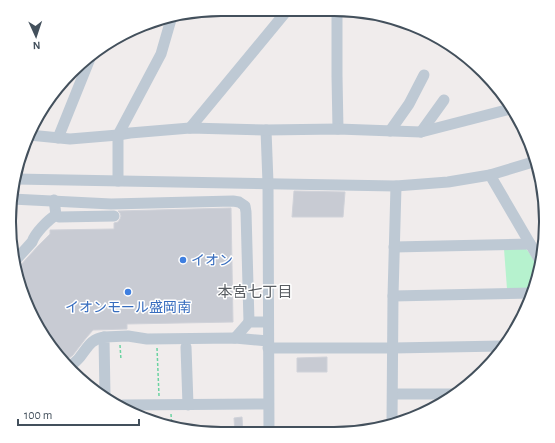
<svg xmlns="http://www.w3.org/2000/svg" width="555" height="443" viewBox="0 0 555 443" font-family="'Alegreya Sans','Noto Sans JP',sans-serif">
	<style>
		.green { fill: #b6f2ce }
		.building { fill: #c8cbd3; stroke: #d0d2d9 }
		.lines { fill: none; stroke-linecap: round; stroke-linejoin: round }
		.path { stroke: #6bd3a1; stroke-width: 1.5; stroke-dasharray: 3 2; stroke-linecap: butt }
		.minor { stroke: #bec9d4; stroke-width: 11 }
		.shop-dot { fill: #3f7fe0; stroke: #fff; stroke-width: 1.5 }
		.labels { text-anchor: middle; stroke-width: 3; stroke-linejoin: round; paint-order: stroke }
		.shop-label { font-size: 14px; fill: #366cbe; stroke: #fff; text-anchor: start }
		.neighbourhood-label { font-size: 15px; fill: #595d62; stroke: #fff }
		.rim { fill: none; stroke: #43505c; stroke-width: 2 }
	</style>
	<rect width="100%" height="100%" fill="#f0ecec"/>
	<!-- green -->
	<polygon class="green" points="525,248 528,251 538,267 535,289 507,289 504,249"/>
	<!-- building -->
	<g class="building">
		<polygon points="294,191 345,192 343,217 292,217"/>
		<polygon points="231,208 233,322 127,324 127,329 93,330 86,338 73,355 63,363 62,361 31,316 15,270 18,268 38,246 50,234 50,230 114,229 114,223 118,222 120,219 121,216 120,213 118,211"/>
		<polygon points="327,357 327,372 297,372 297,358"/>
		<polygon points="242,417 243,434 235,434 234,418"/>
	</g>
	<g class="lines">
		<!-- path -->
		<g class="path">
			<polyline points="120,345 121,360"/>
			<polyline points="157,348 159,396"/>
			<polyline points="171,414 172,428"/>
		</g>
		<!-- minor -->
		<g class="minor">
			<polyline points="337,9 337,76 338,129"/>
			<polyline points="190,128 285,13 285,9"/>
			<polyline points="266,130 268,183 269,434"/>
			<polyline points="390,131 409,104 424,75"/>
			<polyline points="421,132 444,100"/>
			<polyline points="29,135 70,139 118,135 130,133 190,128 266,130 338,129 421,132 510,109"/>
			<polyline points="58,138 91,56"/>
			<polyline points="490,175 539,259"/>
			<polyline points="15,179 396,186 448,182 490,175 533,162"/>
			<polyline points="118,181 118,135 161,54 172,16"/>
			<polyline points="12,199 111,204 233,201 239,202 245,206 246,212 249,322"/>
			<polyline points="54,200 56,215 59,217 114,216"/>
			<polyline points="394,247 530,244"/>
			<path d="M13,263L32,242C35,233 48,220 56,215"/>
			<polyline points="393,296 533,293"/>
			<polyline points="235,338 249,322 268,322"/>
			<polyline points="186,347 188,405"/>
			<polyline points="268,348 393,348 502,346"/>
			<path d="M68,368C73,364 77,361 80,357C88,347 91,339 104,337"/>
			<polyline points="393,394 451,394"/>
			<polyline points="105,396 104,337 128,336 147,339 235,338 268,341"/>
			<polyline points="123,405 268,404"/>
			<polyline points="392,422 393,296 396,186"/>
		</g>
	</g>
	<!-- markers -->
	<g class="shop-dot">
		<circle cx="183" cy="260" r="4"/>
		<circle cx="128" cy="292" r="4"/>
	</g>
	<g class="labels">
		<!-- shop labels -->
		<g class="shop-label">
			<text x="191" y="265">イオン</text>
			<text x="128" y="312" text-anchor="middle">イオンモール盛岡南</text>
		</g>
		<!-- neighbourhood labels -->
		<g class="neighbourhood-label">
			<text x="255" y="297">本宮七丁目</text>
		</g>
	</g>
	<!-- crop -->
	<path d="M0 0H555V443H0ZM221 16H334A205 205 0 0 1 539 221V222A205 205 0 0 1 334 427H221A205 205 0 0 1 16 222V221A205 205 0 0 1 221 16Z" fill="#fff" fill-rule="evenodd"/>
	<path class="rim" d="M221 16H334A205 205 0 0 1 539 221V222A205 205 0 0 1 334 427H221A205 205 0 0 1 16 222V221A205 205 0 0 1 221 16Z"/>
	<!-- north arrow -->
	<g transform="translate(36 36) rotate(177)" stroke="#ffffff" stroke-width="3" paint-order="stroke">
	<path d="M0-3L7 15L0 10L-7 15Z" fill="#43505c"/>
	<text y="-6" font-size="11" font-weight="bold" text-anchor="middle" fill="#43505c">N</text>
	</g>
	<!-- scale -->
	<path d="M18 419v6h121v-6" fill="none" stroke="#43505c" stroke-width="2"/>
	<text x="24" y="419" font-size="12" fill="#43505c" stroke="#ffffff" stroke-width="3" paint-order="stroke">100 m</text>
</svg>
